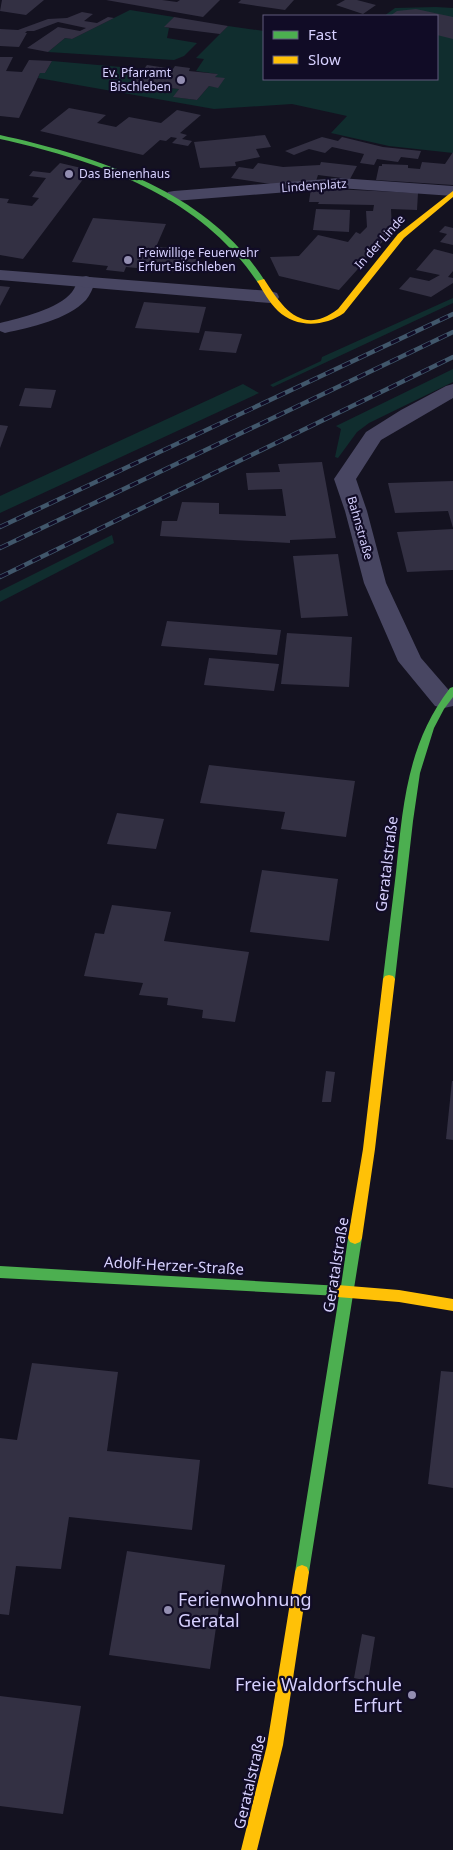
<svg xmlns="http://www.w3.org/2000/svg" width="453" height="1850" viewBox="0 0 453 1850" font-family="'Noto Sans',sans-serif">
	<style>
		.green { fill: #102d2e }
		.building { fill: #333043 }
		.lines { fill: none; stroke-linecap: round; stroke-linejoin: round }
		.lane { fill: #484662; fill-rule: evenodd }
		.street { fill: #484662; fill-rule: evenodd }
		.fast { fill: #4caf50; fill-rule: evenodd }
		.slow { fill: #ffc107; fill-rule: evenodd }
		.rail-casing { stroke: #41576b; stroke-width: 4.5 }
		.rail { stroke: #110c26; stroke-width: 3; stroke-dasharray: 9; stroke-linecap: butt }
		.poi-dot { fill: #938eb1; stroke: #110c26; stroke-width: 2 }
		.labels { text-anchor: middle; stroke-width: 4.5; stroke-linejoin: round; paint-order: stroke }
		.far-poi-label { font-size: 12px; fill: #d7d1ff; stroke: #110c26; text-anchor: start }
		.far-street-label { font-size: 12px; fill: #d7d1ff; stroke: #110c26 }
		.street-label { font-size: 15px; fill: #d7d1ff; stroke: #110c26 }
		.near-poi-label { font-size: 18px; fill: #d7d1ff; stroke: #110c26; text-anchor: start }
	</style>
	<rect width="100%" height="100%" fill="#141220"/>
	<!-- green -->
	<g class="green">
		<polygon points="436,7 453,8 453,153 389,146 331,133 347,116 292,104 214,109 38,78 40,73 45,73 52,61 144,69 133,84 179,89 174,97 197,100 209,86 218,87 224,79 215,77 217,74 196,71 204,59 196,58 228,26 264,31 264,79 437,79 437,16 384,16 395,8"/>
		<polygon points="130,10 174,17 165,27 169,28 167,38 197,43 184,56 174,60 48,52 65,38 72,39"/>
		<polygon points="453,298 453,303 273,387 270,385 321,361 322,357"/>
		<polygon points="453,369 453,382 369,423 357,432 338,458 335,457 341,429 336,426"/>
		<polygon points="243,384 259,393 0,513 0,496"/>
		<polygon points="112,535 114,543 0,602 0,591"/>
	</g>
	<!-- building -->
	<g class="building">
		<polygon points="2,0 44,0 26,15 0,11"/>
		<polygon points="106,0 162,0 177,2 180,0 220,0 203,17"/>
		<polygon points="241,0 294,0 285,10 238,3"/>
		<polygon points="345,0 357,0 376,5 363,14 336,5"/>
		<polygon points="416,9 453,17 453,39 437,35 437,16 390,16 397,11"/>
		<polygon points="82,12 93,14 84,21 97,23 108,17 114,18 72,39 65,38 48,52 27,48 58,27 80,31 86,28 58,22 34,31 27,31 25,33 27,33 19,47 0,46 0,29 18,30 48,19 67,18"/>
		<polygon points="174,17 228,26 220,34 164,27"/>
		<polygon points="0,57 13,57 6,71 22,72 29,60 52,61 45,73 40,73 19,118 0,116"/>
		<polygon points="147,65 173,69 175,66 190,68 189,71 218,74 215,77 225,78 218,88 209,86 197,100 173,97 179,89 132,84"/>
		<polygon points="69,108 106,115 97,123 116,127 129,117 161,123 177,110 201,115 180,133 187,135 182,139 192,141 188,146 172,143 177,138 171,137 166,141 160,140 143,155 40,131"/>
		<polygon points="265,135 271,147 256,149 260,157 235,162 236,166 200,168 194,142"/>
		<polygon points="322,137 338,141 342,137 383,147 421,151 418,159 401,157 398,162 377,159 374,165 360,163 364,154 332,147 325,153 309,149 294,155 285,151"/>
		<polygon points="453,152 453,185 376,180 379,166 382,166 382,164 408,165 408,168 420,169 422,162 445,164"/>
		<polygon points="321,162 357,166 350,179 318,175 316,181 271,184 231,178 239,167 253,169 258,163 283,167 320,165"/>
		<polygon points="60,163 90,170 23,259 0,255 0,198 9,199 7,203 32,206 39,198 32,197 46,178 29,176 33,171 50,173"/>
		<polygon points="311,188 418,193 417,210 391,209 392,231 339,290 279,276 270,257 299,256 318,235 348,242 356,232 360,234 367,227 366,211 373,211 374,205 318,204 319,202 309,202"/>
		<polygon points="316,209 350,210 349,232 313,230"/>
		<polygon points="93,218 166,224 156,247 188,249 185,258 197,259 194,265 182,264 179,272 126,267 124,272 106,270 108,266 72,262"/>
		<polygon points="445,226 453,228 453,245 440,242 447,234 439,232"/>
		<polygon points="434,249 453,254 453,271 448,277 453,278 453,283 431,297 399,289 410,277 429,281 440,275 416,270"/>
		<polygon points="0,286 10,287 0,306"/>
		<polygon points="144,302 206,307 199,333 135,328"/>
		<polygon points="205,331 242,334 236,353 199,350"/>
		<polygon points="25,388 56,390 51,408 19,406"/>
		<polygon points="0,425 8,426 0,448"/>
		<polygon points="322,462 336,538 290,540 290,543 160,536 162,521 177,521 182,502 219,503 219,514 286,516 282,489 248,490 246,473 280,472 278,464"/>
		<polygon points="453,481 453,528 448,511 395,513 388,483"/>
		<polygon points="453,529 453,570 407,572 397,532"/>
		<polygon points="338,554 348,616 301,618 293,556"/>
		<polygon points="167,621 281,630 277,655 161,646"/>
		<polygon points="287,633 352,637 349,687 281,684"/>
		<polygon points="209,658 279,664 274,691 204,685"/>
		<polygon points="209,765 355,781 346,837 281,829 285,812 200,803"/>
		<polygon points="117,813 164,819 156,849 107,844"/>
		<polygon points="262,870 338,879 329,941 250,932"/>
		<polygon points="112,905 171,912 164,941 249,952 235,1022 202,1018 203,1010 167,1005 168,998 139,995 143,983 84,976 95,933 104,934"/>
		<polygon points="326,1071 335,1072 331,1102 322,1102"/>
		<polygon points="452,1081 453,1081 453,1140 446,1139"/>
		<polygon points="32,1363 118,1372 107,1451 200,1460 192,1530 69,1517 61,1569 16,1566 9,1615 0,1614 0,1438 17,1440"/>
		<polygon points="441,1371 453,1372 453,1488 428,1484"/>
		<polygon points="127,1551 225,1565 210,1669 109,1655"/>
		<polygon points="362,1634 375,1637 368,1681 354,1678"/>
		<polygon points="0,1696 81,1706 63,1814 0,1806"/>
	</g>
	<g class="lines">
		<!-- lane -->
		<path class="lane" d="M86,276L93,278L95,282C93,288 90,295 86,300C67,320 31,327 5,333L0,331V323C20,318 59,309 72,292C75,288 77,282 79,278Z"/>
		<!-- street -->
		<g class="street">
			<polygon points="339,178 453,186 453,196 339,188 174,201 168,200 165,196 168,192 174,191"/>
			<polygon points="0,270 270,291 277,293 279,297 277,301 270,303 0,280"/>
			<polygon points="453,384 453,398 381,440 356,479 367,511 386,583 421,658 453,695 453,706 444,708 435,706 398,661 364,583 345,511 334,479 366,432 401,410 446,386"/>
		</g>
		<!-- fast -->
		<g class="fast">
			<path d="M0,135C99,157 207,191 265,281L258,283C200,195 98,161 0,139Z"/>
			<path d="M453,687V697L444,709L434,728L420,773L413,821L395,979L393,982H385L383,979C387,943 392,908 396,872C403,805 407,744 450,688Z"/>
			<polygon points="355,1232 360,1234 362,1238 309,1572 307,1577 302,1579 297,1577 295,1572 339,1296 0,1278 0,1266 341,1286 348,1238 350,1234"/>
		</g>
		<!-- slow -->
		<g class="slow">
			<path d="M453,191V197L404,238L344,313C324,327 296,328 278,311C269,302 263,291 257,281L264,279C282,307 302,337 338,309L398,234Z"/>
			<polygon points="389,975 393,976 395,979 375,1149 362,1238 360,1242 355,1244 350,1242 348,1238 363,1149 383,979 385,976"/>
			<polygon points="337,1285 399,1290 453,1299 453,1311 399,1302 337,1297 332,1295 330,1291 332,1287"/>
			<polygon points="302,1565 307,1567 309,1572 283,1745 257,1850 241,1850 267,1745 295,1572 297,1567"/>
		</g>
		<!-- rail casing -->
		<g class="rail-casing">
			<g id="rail">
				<polyline points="0,527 453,314"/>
				<polyline points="0,548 453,332"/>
				<polyline points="0,577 453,357"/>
			</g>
		</g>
		<!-- rail -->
		<use href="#rail" class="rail"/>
	</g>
	<!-- markers -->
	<g class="poi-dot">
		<circle cx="181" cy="80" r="5"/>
		<circle cx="69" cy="174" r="5"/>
		<circle cx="128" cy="260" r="5"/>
		<circle cx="168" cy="1610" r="5"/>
		<circle cx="412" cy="1695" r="5"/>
	</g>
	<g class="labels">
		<!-- far-poi labels -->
		<g class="far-poi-label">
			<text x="171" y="77" text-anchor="end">Ev. Pfarramt<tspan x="171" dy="14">Bischleben</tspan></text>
			<text x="79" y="178">Das Bienenhaus</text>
			<text x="138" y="257">Freiwillige Feuerwehr<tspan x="138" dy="14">Erfurt-Bischleben</tspan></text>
		</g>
		<!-- far-street labels -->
		<g class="far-street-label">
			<text transform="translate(314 186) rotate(-4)" y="4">Lindenplatz</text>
			<text transform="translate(380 242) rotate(-48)" y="4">In der Linde</text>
			<text transform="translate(360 528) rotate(74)" y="4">Bahnstraße</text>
		</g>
		<!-- street labels -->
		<g class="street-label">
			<text transform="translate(387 864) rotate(-83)" y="5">Geratalstraße</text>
			<text transform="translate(336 1265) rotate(-81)" y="5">Geratalstraße</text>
			<text transform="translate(174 1266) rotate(3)" y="5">Adolf-Herzer-Straße</text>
			<text transform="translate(250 1782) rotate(-77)" y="5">Geratalstraße</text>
		</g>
		<!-- near-poi labels -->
		<g class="near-poi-label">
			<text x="178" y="1606">Ferienwohnung<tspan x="178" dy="21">Geratal</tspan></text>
			<text x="402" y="1691" text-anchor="end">Freie Waldorfschule<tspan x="402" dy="21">Erfurt</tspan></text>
		</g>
	</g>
	<!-- legend -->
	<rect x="263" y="15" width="175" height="65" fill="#110c26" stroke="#605b7d"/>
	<rect x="273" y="31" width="25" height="8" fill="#4caf50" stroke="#605b7d"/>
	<text x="308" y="40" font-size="15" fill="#d7d1ff">Fast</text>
	<rect x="273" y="56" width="25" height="8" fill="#ffc107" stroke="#605b7d"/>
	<text x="308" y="65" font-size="15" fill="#d7d1ff">Slow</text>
</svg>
